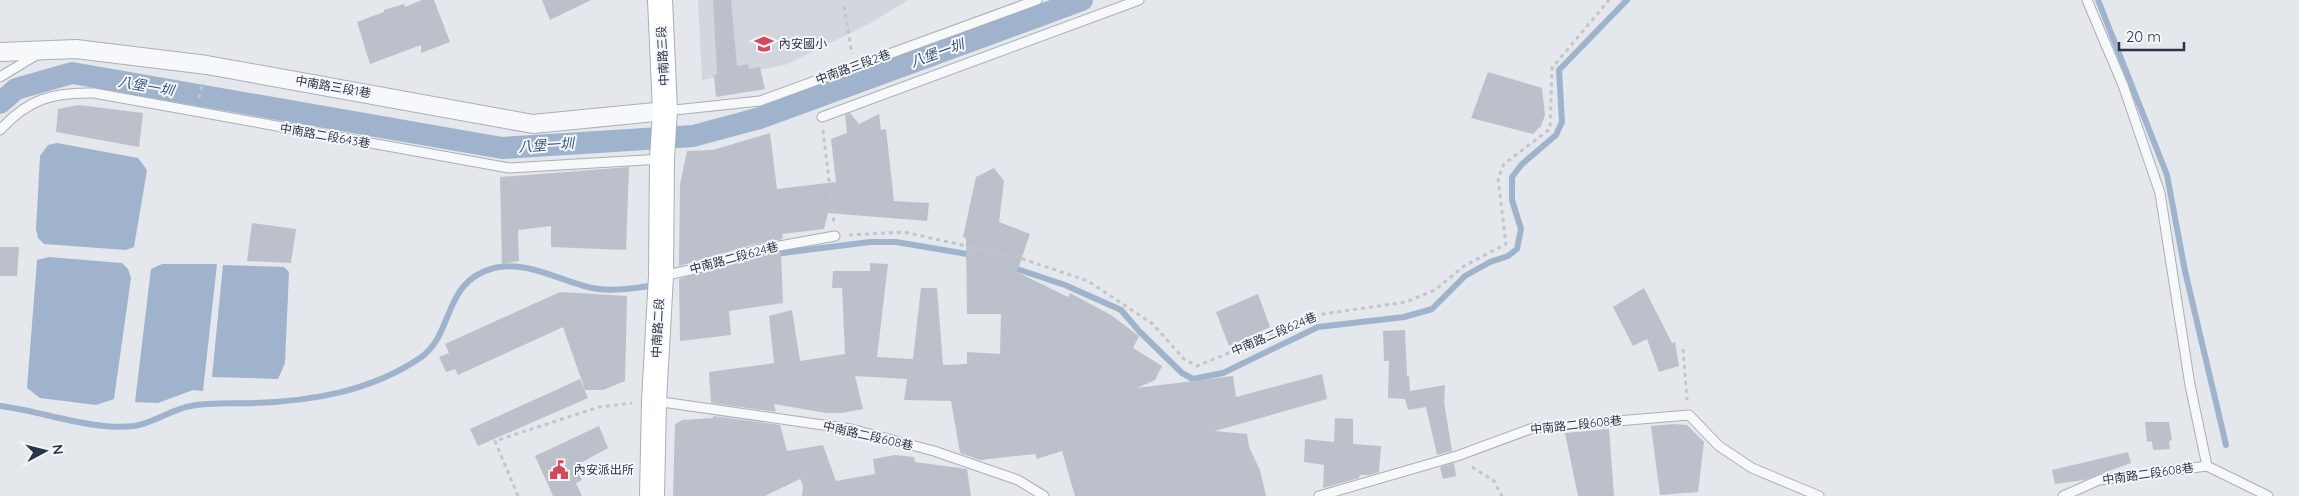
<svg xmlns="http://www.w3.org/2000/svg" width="2299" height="496" viewBox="0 0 2299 496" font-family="Quicksand,'Noto Sans TC',sans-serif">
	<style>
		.built { fill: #d2d6de }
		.water { fill: #9fb4cc }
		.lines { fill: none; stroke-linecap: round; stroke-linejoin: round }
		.stream { stroke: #9fb4cc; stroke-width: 6 }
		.canal { stroke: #9fb4cc; stroke-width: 22 }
		.building { fill: #bbc0ca }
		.service-casing { stroke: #a9aeb7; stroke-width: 11 }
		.minor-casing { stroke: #a9aeb7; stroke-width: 20 }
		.secondary-casing { stroke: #a9aeb7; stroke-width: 26 }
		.path { stroke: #c2c5cb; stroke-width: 3; stroke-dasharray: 4 4; stroke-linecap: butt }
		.service { stroke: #f7f8fa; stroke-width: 9 }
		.minor { stroke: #f7f8fa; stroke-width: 18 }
		.secondary { stroke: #fff; stroke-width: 24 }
		.labels { text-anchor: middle; stroke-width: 4; stroke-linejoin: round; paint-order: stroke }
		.poi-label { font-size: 12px; fill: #2b3445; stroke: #f4f6f9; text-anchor: start }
		.street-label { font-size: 12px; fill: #2b3445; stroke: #f4f6f9 }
		.water-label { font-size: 14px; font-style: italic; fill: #34527a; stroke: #f4f6f9 }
	</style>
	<rect width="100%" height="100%" fill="#e4e7ec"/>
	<!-- built -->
	<polygon class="built" points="698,0 908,0 869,24 785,65 702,80"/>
	<!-- water -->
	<g class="water">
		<polygon points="57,143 138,158 147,170 134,247 126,250 44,244 38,238 36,229 40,156 48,145"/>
		<polygon points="49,257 122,263 128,269 131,278 114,399 96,405 40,398 27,388 37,260"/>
		<polygon points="162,264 217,264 203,391 193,390 158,403 135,402 151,269"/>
		<polygon points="223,265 284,267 289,272 285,363 278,379 212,377"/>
	</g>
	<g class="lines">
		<!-- stream -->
		<g class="stream">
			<polyline points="2098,0 2167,175 2185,271 2226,445"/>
			<polyline points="774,254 870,242 896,242 973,255"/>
			<polyline points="1011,267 1065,285 1121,310 1140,332 1182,373 1193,379 1223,373 1318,327 1404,317 1432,309 1465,276 1490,262 1508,256 1517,249 1521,229 1512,200 1512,177 1522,164 1556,135 1562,122 1559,70 1627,0"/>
			<path d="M0,406C42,411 93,431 134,426C154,423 172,409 191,406C211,402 235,404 255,403C313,401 371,391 420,358C454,336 442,281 494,268C527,260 560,281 592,288C612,292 636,288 656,285"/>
		</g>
		<!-- canal -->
		<polyline class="canal" points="0,103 16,89 72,73 502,148 693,136 760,118 1082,0"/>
	</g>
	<!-- building -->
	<g class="building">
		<polygon points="422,0 434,0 450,42 421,53 421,45 370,64 357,22 384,12 384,10 404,4 405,7"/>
		<polygon points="542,0 591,0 550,20"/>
		<polygon points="713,0 731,0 737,66 748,64 749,69 760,67 765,89 716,97 714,75 717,74"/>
		<polygon points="1488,72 1542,88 1545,115 1541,126 1533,134 1471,118"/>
		<polygon points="78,105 143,113 139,147 56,132 58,109"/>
		<polygon points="850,113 859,124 879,114 881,130 886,129 894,201 929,203 927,221 828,213 824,229 782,234 783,238 780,240 755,244 679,266 680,184 687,151 713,150 770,133 777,189 836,182 831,139 847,133 845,115"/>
		<polygon points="629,167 626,250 551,247 551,226 518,230 519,261 502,264 500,177"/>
		<polygon points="994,168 1004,181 999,222 1030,234 1017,272 1068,297 1070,293 1111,315 1139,336 1133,348 1162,366 1155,380 1137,388 1233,376 1236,397 1322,374 1327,399 1215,431 1247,434 1249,447 1260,470 1266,496 1075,496 1062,451 1037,459 1035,454 980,460 960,453 951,401 904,400 907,379 855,376 863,409 842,413 826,413 774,404 776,412 711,403 709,372 774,363 769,316 792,310 800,361 845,354 842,288 832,288 833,271 870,271 870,263 888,264 877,357 913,359 921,288 937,288 943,365 967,364 967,352 1000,354 1001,314 967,314 966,238 963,237 976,177"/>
		<polygon points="252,223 296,229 291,263 247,261"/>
		<polygon points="0,247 19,247 17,276 0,276"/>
		<polygon points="781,252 783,303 729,311 731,335 680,341 679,279 758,256"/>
		<polygon points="1644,288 1672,343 1675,342 1679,366 1659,372 1647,339 1633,346 1613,307"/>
		<polygon points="560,292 627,296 625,381 603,390 585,390 563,327 458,375 455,369 446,372 439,357 449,353 445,344"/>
		<polygon points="1258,294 1270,327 1229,346 1216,312"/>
		<polygon points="1405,330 1407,376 1409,376 1410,391 1445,385 1444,402 1452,451 1437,455 1426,407 1408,410 1405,399 1388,398 1389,361 1384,361 1383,331"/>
		<polygon points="580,379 588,398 478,446 470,429"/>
		<polygon points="713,416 780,425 787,451 823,445 836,481 875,474 873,459 895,455 914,457 915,462 967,469 971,496 802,496 803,486 800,479 765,496 673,496 675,424 683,420 713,418"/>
		<polygon points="1335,418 1353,419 1353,444 1381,446 1379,472 1369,475 1360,475 1359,478 1323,488 1324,465 1304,462 1305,439 1334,442"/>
		<polygon points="2145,422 2169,422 2172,440 2169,441 2170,449 2153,450 2152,441 2147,442"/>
		<polygon points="1674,424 1687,425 1704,442 1698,492 1660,495 1651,426"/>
		<polygon points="599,426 608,448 575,466 582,480 576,483 582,496 553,496 535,456"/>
		<polygon points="1609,429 1614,496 1578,496 1565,433"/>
		<polygon points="2128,452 2131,463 2084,480 2055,484 2052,470"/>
		<polygon points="1454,463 1456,476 1443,479 1440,467"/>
	</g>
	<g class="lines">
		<!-- service casing -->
		<g class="service-casing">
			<g id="service">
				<polyline points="2087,0 2123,85 2160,193 2190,385 2207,466"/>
				<polyline points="0,77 38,54"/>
				<polyline points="665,111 760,101 1037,0"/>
				<polyline points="822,117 1139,0"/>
				<path d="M0,130C28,99 53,92 94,93L509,168L662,159"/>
				<polyline points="662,276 695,269 757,250 835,236"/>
				<polyline points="655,401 851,429 934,451 1018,480 1044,496"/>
				<polyline points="2207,466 2268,496"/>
				<polyline points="1319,496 1457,456 1533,428 1689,415 1719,446 1752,468 1819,496"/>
				<polyline points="2063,496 2099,480 2207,466"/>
			</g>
		</g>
		<!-- minor casing -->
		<g class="minor-casing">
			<polyline id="minor" points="0,52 76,49 207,65 533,124 665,111"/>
		</g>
		<!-- secondary casing -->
		<g class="secondary-casing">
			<polyline id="secondary" points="652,496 654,401 661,276 662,159 665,111 660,0"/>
		</g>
		<!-- path -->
		<g class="path">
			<polyline points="844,6 852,54"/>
			<polyline points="199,98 203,82"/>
			<polyline points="823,130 834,223"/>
			<polyline points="849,235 904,232 1020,258 1088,281 1153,324 1184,359 1197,366 1323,314 1406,302 1435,290 1464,266 1506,244 1498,178 1504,164 1550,129 1552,68 1609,0"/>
			<polyline points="1683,349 1687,400"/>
			<polyline points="1472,467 1494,481 1502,496"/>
			<polyline points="518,496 495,441 599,407 632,403"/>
		</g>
		<!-- service -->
		<use href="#service" class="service"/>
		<!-- minor -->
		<use href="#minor" class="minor"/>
		<!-- secondary -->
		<use href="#secondary" class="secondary"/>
	</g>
	<!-- icons -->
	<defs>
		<g id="school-bare" transform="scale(1.5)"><path d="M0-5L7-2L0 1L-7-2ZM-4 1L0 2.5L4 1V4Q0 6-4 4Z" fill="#d1495b" stroke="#f4f6f9" stroke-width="2.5" paint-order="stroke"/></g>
		<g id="civic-bare" transform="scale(1.5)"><path d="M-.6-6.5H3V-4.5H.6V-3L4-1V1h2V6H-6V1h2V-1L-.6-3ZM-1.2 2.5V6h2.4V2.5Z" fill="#d1495b" stroke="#f4f6f9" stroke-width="2.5" paint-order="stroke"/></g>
	</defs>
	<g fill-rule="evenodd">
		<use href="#school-bare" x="764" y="44"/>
		<use href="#civic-bare" x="559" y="470"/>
	</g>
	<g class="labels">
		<!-- poi labels -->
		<g class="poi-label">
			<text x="779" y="48">內安國小</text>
			<text x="574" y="474">內安派出所</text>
		</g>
		<!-- street labels -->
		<g class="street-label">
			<text transform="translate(663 56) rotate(-93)" y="4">中南路三段</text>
			<text transform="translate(853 67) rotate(-20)" y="4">中南路三段2巷</text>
			<text transform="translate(333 87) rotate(10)" y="4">中南路三段1巷</text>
			<text transform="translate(325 136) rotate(10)" y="4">中南路二段643巷</text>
			<text transform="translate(734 258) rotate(-15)" y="4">中南路二段624巷</text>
			<text transform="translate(658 328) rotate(-87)" y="4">中南路二段</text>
			<text transform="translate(1274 334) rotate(-23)" y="4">中南路二段624巷</text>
			<text transform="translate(1576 425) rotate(-6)" y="4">中南路二段608巷</text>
			<text transform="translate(868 436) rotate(13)" y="4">中南路二段608巷</text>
			<text transform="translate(2148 474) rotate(-8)" y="4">中南路二段608巷</text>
		</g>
		<!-- water labels -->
		<g class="water-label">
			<text transform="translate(937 53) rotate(-20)" y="5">八堡一圳</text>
			<text transform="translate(146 86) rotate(10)" y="5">八堡一圳</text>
			<text transform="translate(546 145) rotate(-4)" y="5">八堡一圳</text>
		</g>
	</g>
	<!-- north arrow -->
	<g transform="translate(45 451) rotate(83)" stroke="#f4f6f9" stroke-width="4" paint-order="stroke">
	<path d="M0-4L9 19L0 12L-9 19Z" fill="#2b3445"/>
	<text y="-8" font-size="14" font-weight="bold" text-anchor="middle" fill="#2b3445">N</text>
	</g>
	<!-- scale -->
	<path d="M2119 42v8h65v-8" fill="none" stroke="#2b3445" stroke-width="2.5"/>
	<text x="2126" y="42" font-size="15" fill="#2b3445" stroke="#f4f6f9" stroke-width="4" paint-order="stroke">20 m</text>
</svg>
